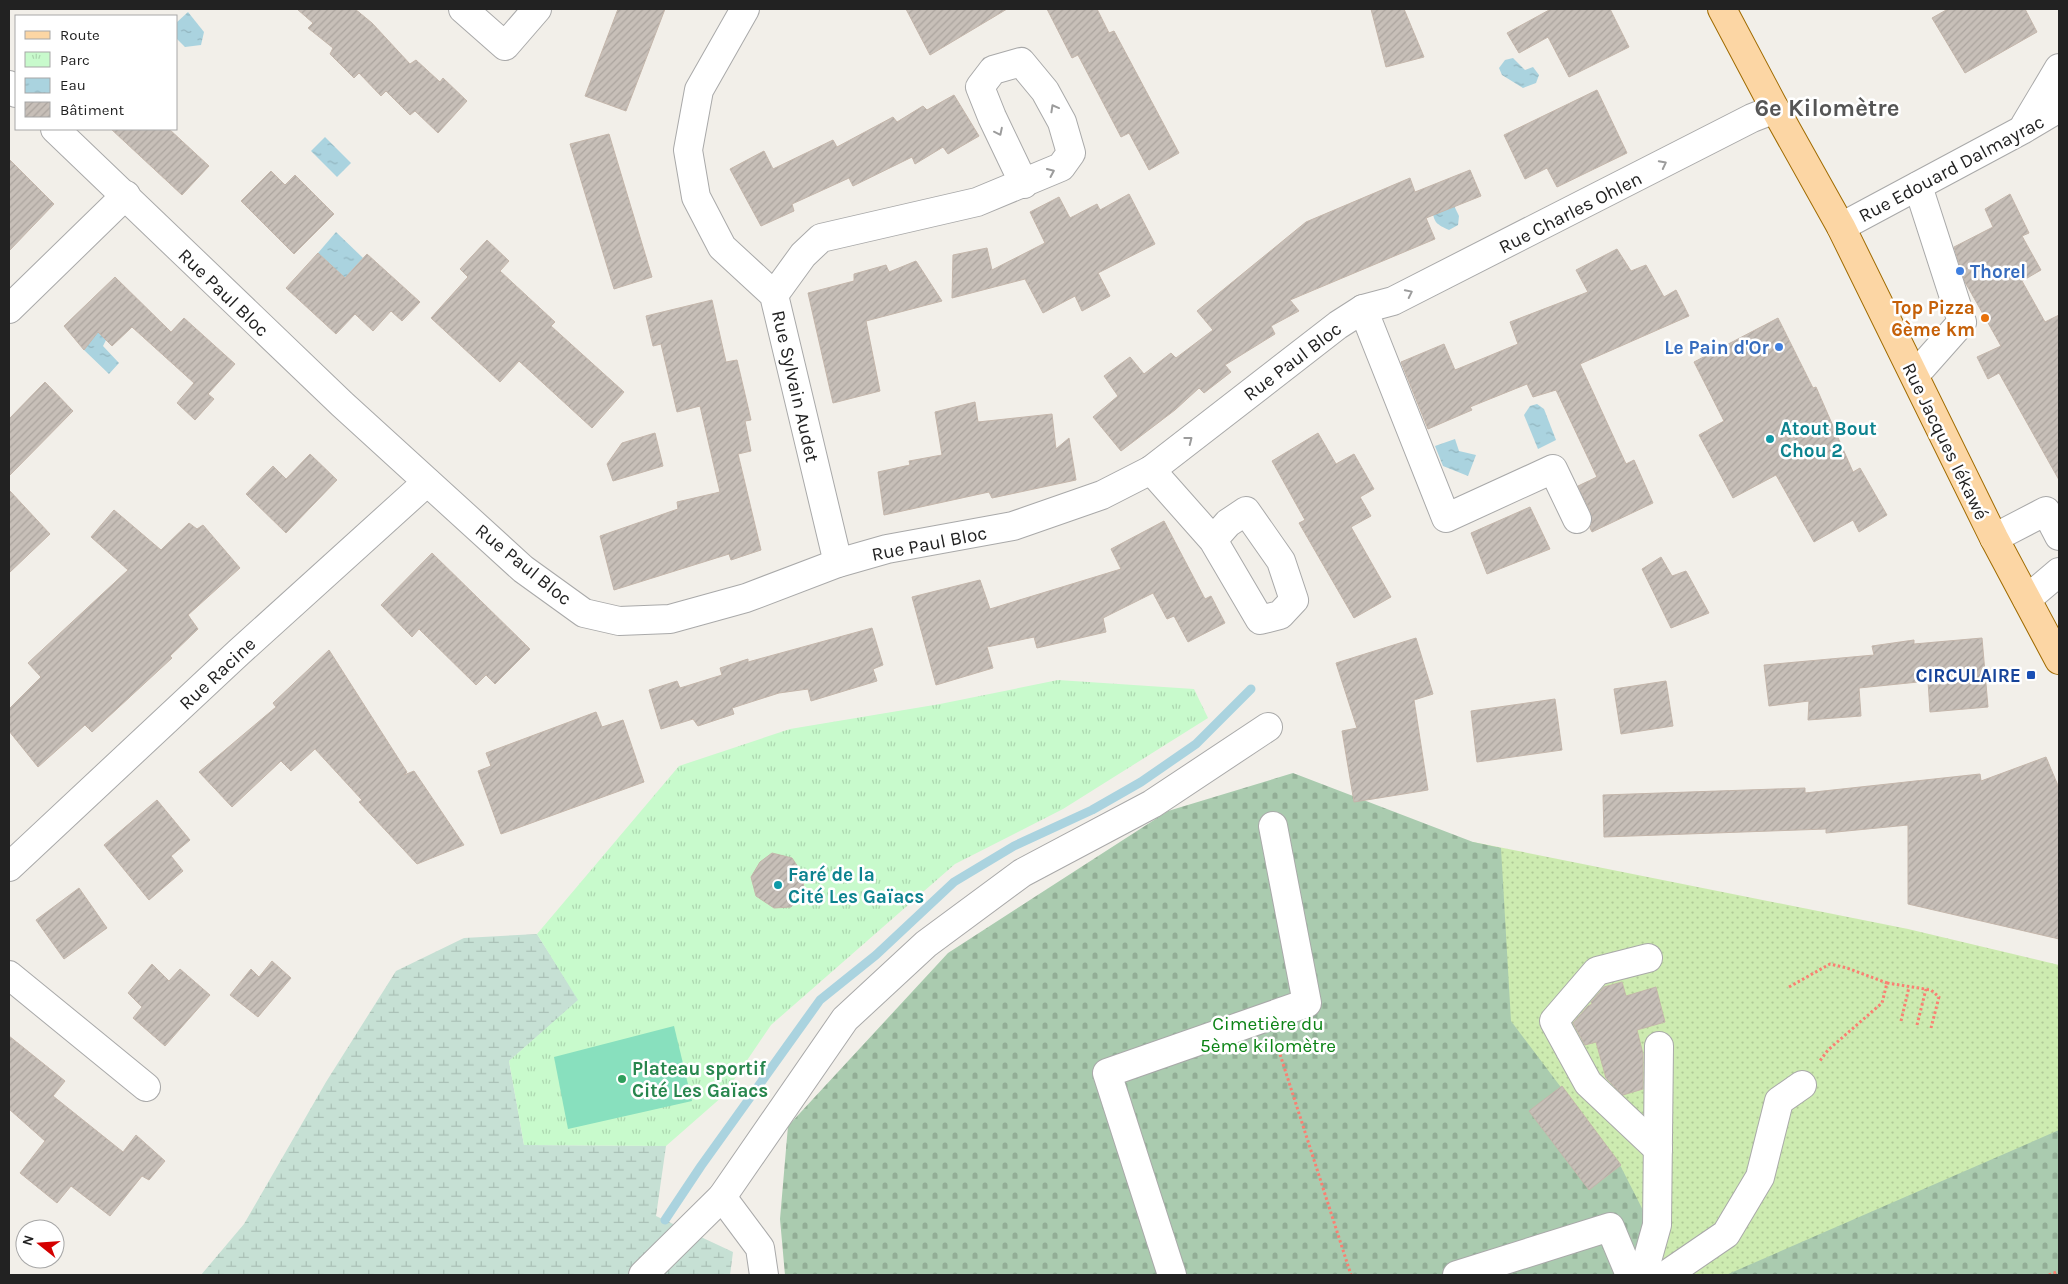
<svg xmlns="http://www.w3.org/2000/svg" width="2068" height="1284" viewBox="0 0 2068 1284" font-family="Karla,sans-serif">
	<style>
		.grass { fill: url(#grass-dots) }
		.wetland { fill: url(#wetland-marsh) }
		.cemetery { fill: url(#cemetery-stones) }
		.park { fill: url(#park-tufts) }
		.pitch { fill: #88e0be }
		.water { fill: url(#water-ripples) }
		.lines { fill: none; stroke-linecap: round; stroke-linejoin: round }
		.stream { stroke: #aad3df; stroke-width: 9 }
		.building { fill: url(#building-hatch); stroke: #c4b6ab }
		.minor-casing { stroke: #a9a9a9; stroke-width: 30 }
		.major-casing { stroke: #a06b00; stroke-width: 30 }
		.path { stroke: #fa8072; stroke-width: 3; stroke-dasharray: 2.5 2.5; stroke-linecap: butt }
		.minor { stroke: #fff; stroke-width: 28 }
		.major { stroke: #fcd6a4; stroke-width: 28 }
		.oneway { stroke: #9c9c9c }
		.shop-dot { fill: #3f7fe0; stroke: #fff; stroke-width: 2 }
		.food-dot { fill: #e8710a; stroke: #fff; stroke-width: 2 }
		.culture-dot { fill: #0f9aa8; stroke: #fff; stroke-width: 2 }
		.transit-dot { fill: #1a4fb4; stroke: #fff; stroke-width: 2 }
		.leisure-dot { fill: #2e9e5b; stroke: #fff; stroke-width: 2 }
		.labels { text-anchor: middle; stroke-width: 5; stroke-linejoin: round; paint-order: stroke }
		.street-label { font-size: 19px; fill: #222; stroke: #fff }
		.shop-label { font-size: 19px; font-weight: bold; fill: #366cbe; stroke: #fff; text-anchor: start }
		.food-label { font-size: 19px; font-weight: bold; fill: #c56008; stroke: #fff; text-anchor: end }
		.culture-label { font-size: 19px; font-weight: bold; fill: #0d838f; stroke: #fff; text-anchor: start }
		.transit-label { font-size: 19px; font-weight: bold; fill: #164399; stroke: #fff; text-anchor: end }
		.park-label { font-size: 19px; fill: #0c8416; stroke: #fff }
		.leisure-label { font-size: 19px; font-weight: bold; fill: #27864d; stroke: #fff; text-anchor: start }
		.district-label { font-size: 24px; font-weight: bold; fill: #555; stroke: #fff }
	</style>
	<defs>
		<pattern id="grass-dots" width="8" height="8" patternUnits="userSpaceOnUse" patternTransform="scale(1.25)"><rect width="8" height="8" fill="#cdebb0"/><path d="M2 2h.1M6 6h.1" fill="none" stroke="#b0c997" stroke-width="1.8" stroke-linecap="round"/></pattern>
		<pattern id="wetland-marsh" width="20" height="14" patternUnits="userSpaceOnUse" patternTransform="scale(1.25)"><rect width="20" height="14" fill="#c6e0d4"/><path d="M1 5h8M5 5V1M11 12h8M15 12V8" fill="none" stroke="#aac0b6"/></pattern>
		<pattern id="cemetery-stones" width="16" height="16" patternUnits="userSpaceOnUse" patternTransform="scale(1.25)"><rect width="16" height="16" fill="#aacbaf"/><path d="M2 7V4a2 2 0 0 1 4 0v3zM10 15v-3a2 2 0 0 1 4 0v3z" fill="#92ae96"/></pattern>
		<pattern id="park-tufts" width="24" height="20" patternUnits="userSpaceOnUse" patternTransform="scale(1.25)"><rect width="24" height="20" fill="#c8facc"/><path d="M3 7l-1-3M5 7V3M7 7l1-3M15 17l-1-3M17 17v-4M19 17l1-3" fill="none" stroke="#acd6af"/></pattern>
		<pattern id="water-ripples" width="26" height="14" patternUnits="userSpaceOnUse" patternTransform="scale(1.25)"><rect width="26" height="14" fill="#aad3df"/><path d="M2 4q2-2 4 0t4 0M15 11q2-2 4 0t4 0" fill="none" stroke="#92b5bf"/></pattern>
		<pattern id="building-hatch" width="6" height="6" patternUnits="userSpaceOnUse" patternTransform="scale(1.25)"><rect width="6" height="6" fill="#c7bfb8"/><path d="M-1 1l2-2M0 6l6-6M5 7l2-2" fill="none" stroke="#aba49e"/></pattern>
	</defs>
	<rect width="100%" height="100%" fill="#f2efe9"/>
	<!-- grass -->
	<polygon class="grass" points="1473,842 1908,929 2059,965 2059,1271 2049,1275 1638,1275 1528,1226"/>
	<!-- wetland -->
	<polygon class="wetland" points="537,934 579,1000 509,1061 524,1145 666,1146 656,1216 733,1252 730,1275 201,1275 244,1224 326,1082 396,971 464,938"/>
	<!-- cemetery -->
	<g class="cemetery">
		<polygon points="1293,773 1473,842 1501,848 1511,1021 1621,1167 1650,1224 1659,1275 785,1275 780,1219 788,1126 948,953 1168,811"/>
		<polygon points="2059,1130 2059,1275 1726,1275"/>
	</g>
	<!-- park -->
	<polygon class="park" points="1058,680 1194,689 1208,718 1063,809 955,864 771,1025 723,1096 666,1146 524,1145 509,1061 578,1000 537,934 679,766 790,729 940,704"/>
	<!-- pitch -->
	<polygon class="pitch" points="674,1026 692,1101 568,1129 554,1057"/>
	<!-- water -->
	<g class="water">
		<polygon points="188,12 204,32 201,45 185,47 176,38 176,23"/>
		<polygon points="1513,58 1525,70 1533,67 1539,75 1536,83 1523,88 1502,75 1499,68 1505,60"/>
		<polygon points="325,137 351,163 337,177 311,151"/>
		<path d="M1446,189L1459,216L1458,225L1449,230C1436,224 1434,223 1432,208Z"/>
		<polygon points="336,232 363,258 345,278 318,253"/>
		<polygon points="98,332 106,340 103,346 119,363 109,374 84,350"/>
		<polygon points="1537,404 1544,409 1556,440 1538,449 1524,415 1530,406"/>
		<polygon points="1455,439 1459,451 1476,455 1468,476 1443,466 1435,446"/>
	</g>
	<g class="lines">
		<!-- stream -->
		<polyline class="stream" points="665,1220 701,1166 820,1000 876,955 954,882 1014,846 1092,810 1141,782 1196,744 1251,689"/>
	</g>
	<!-- building -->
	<g class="building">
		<polygon points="297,9 355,9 372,23 410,64 416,60 440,82 443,78 467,101 438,133 415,111 410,115 386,91 381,96 359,73 354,78 330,54 333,48 308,28 313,23"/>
		<polygon points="618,9 665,9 626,111 585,96"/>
		<polygon points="906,9 1007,9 930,55"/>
		<polygon points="1047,9 1097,9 1109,33 1114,31 1179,153 1149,170 1129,133 1121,137 1078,55 1072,58"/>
		<polygon points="1371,9 1404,9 1424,57 1386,67"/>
		<polygon points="1551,9 1610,9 1629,47 1569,77 1548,37 1519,53 1507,33"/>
		<polygon points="1948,9 2025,9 2037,32 1965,73 1932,18"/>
		<polygon points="1597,90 1627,153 1557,187 1547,168 1525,179 1504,135"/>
		<polygon points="954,95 979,136 948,154 943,147 915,164 912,157 853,186 849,178 792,204 794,211 761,226 730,169 764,151 773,169 833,140 837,147 893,117 897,122 923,106 927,110"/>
		<polygon points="111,129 169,129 209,166 182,195"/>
		<polygon points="609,134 652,277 614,289 570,144"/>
		<polygon points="9,159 54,204 9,251"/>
		<polygon points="1470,170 1481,196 1426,218 1435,239 1290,300 1299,311 1271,326 1275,334 1225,365 1231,372 1204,393 1199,388 1175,410 1121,451 1093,417 1118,396 1104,376 1130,357 1144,374 1171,353 1176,358 1213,330 1197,311 1306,222 1410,178 1415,192"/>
		<polygon points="271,171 285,185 295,175 334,214 294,254 241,201"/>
		<polygon points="1129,194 1155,244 1098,273 1110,296 1082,311 1075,296 1043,313 1025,279 952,298 953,255 987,248 992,270 1045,243 1030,212 1059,197 1070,218 1097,204 1100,210"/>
		<polygon points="2010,194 2029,233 2022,236 2041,270 2022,281 2045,322 2059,315 2059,480 1999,373 1988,379 1977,357 2001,346 1965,282 1954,247 1993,227 1985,209"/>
		<polygon points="487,240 509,261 500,271 555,322 551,326 624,392 592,428 519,361 500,382 431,318 468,277 460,269"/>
		<polygon points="1617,249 1631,271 1646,265 1664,297 1676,290 1689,316 1580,364 1626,464 1634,460 1653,503 1592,532 1590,528 1592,521 1591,513 1578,486 1597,477 1556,390 1533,397 1527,384 1470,407 1472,410 1428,429 1401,362 1444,344 1455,370 1518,344 1510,322 1588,292 1576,270"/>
		<polygon points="318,253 345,278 367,254 420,302 402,321 391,311 373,331 355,314 336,334 286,288"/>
		<polygon points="916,261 942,301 866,321 880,391 833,403 808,293 854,281 854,274 886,265 889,272"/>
		<polygon points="115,277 171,332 184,318 235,364 208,394 214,399 195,420 177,403 194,383 132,327 112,346 98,332 84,350 64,326"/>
		<polygon points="712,300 726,362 737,360 751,420 745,421 751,451 738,454 761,550 731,560 729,554 614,590 600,536 678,509 677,502 720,492 700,406 677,412 661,344 653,346 646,316"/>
		<polygon points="1778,318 1813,388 1816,387 1853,472 1860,468 1887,515 1859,532 1853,520 1814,542 1776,475 1733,498 1699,435 1724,421 1694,362"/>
		<polygon points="45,382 73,411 9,476 9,419"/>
		<polygon points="975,402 978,422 1052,414 1056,449 1069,438 1076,480 992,498 989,492 884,515 878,472 910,465 909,461 942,455 935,412"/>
		<polygon points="655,433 663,466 613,481 607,464 622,443"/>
		<polygon points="1318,433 1336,464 1354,454 1374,489 1360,497 1371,516 1351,527 1391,597 1354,618 1299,523 1305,520 1272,461"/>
		<polygon points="310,454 337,480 286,533 246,494 273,466 286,479"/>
		<polygon points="9,490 50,534 9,573"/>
		<polygon points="1530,507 1550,549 1487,574 1471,533"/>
		<polygon points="114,510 161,550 189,523 197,529 203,525 240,568 188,615 198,629 170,656 172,658 92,732 85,725 38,767 9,731 9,709 41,677 28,663 128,570 91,537"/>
		<polygon points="1164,521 1205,599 1211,596 1225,623 1188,642 1174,616 1167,619 1153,593 1103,618 1106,632 1037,648 1034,637 987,647 993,668 936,685 912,597 980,580 990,609 1121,569 1111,549"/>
		<polygon points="432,553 530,649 495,684 486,675 476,685 419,629 412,637 381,605"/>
		<polygon points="1661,557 1672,576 1686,571 1709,613 1671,628 1642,569"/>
		<polygon points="872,628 883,665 873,669 877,681 811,701 808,689 779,693 732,708 734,714 698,726 693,719 661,729 649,690 677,681 680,688 722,675 720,668 748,659 748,662"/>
		<polygon points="1416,638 1433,694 1414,700 1428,790 1354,802 1342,731 1357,728 1336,663"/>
		<polygon points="1982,638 1988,707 1930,712 1928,681 1859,688 1861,716 1808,720 1809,701 1769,706 1764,665 1874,655 1872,646 1914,640 1914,644"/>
		<polygon points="329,650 407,772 404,775 414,771 464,845 417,864 359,802 362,800 315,749 291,771 281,761 232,807 199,772 276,707 273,703"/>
		<polygon points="1666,681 1673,726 1621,734 1614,689"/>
		<polygon points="1555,699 1562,750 1477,762 1471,711"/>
		<polygon points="596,712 602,727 623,720 644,782 501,834 478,771 491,766 486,753"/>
		<polygon points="2046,757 2059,788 2059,939 1908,904 1908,825 1826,833 1826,829 1604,837 1603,795 1805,788 1805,793 1980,774 1981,781"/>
		<polygon points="157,800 190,840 171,856 183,871 149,900 104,845"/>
		<polygon points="772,853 792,858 804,876 803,893 791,907 774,908 756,896 751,877 760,862"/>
		<polygon points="79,888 107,928 64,959 36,920"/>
		<polygon points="272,961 291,978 258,1017 230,995 251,969 259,977"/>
		<polygon points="152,964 169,981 180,969 210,995 165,1046 133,1018 142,1007 128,993"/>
		<polygon points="1622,982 1626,996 1656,987 1665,1022 1637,1030 1643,1054 1643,1089 1623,1095 1606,1078 1596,1042 1585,1045 1573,1023 1588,1006 1592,1004 1591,1002 1604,987"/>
		<polygon points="9,1036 65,1081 53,1096 123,1152 136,1135 165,1161 149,1180 142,1176 110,1216 71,1186 57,1203 20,1173 45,1141 9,1109"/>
		<polygon points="1562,1086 1621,1165 1589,1190 1529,1111"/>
	</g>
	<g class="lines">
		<!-- minor casing -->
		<g class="minor-casing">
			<g id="minor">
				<polyline points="463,9 505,46 537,9"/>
				<polyline points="745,9 699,90 688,150 696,197 722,247 774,295 838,563"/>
				<polyline points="9,85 16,93"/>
				<polyline points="2025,125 2059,68"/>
				<polyline points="55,129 342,404 523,569 584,613 619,621 670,619 746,598 838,563 887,549 1013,526 1102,495 1151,470 1338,325 1363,309 1393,301 1752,118 1775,109"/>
				<polyline points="1841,227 2022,130 2059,108"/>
				<polyline points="774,295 803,255 821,238 977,202 1061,167 1071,153 1062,122 1045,91 1021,62 993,70 980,87 992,117 1024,184"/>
				<polyline points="9,309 126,195"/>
				<polyline points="1363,309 1446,518 1553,469 1577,519"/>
				<polyline points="1915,375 1962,322 1918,186"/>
				<polyline points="1151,470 1213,540 1260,620 1280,615 1294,600 1281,561 1246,511 1228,523 1213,540"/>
				<polyline points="1994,538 2046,511 2059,536"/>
				<polyline points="2027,599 2059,572"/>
				<polyline points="9,867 238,653 427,482"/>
				<polyline points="1648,958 1597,971 1554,1021 1588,1083 1658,1149"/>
				<polyline points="9,975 146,1087"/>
				<polyline points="722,1197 760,1248 764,1275"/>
				<polyline points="643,1275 722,1197 845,1019 926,944 1022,873 1152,804 1268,727"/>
				<polyline points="1172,1275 1107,1073 1307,1003 1273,826"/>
				<polyline points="1457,1275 1610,1227 1630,1275"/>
				<polyline points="1643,1275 1657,1225 1659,1046"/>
				<polyline points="1666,1275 1726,1234 1760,1177 1779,1101 1802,1085"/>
			</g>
		</g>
		<!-- major casing -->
		<g class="major-casing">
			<polyline id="major" points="1722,9 1775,109 1841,227 1994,538 2059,660"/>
		</g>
		<!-- path -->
		<g class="path">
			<polyline points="1887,983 1931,990 1939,997 1931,1028"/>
			<polyline points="1789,987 1830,964 1847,968 1887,983 1882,1003 1828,1050 1819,1062"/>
			<polyline points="1901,1021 1909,987"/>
			<polyline points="1917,1025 1926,989"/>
			<polyline points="1277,1045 1351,1275"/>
			<polyline points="2049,1275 2059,1271"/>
		</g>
		<!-- minor -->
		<use href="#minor" class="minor"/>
		<!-- major -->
		<use href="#major" class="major"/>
	</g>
	<!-- one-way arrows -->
	<defs><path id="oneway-chevron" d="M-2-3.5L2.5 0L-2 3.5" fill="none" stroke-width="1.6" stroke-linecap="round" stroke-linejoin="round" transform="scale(1.25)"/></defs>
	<g class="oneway">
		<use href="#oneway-chevron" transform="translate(1054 108) rotate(-119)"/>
		<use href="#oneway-chevron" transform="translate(999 132) rotate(64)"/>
		<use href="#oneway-chevron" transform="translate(1663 164) rotate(-27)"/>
		<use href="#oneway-chevron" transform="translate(1051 172) rotate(-24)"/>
		<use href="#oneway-chevron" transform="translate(1409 293) rotate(-26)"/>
		<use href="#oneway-chevron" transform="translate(1189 440) rotate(-38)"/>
	</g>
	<!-- markers -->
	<g class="shop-dot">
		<circle cx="1960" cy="271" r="5"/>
		<circle cx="1779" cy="347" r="5"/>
	</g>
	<circle class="food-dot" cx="1985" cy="318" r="5"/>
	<g class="culture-dot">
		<circle cx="1770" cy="439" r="5"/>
		<circle cx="778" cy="885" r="5"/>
	</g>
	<rect class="transit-dot" x="2026" y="670" width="10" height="10" rx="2.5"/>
	<circle class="leisure-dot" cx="622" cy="1079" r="5"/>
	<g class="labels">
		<!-- street labels -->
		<g class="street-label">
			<text transform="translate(1951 168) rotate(-28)" y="7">Rue Edouard Dalmayrac</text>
			<text transform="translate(1570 212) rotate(-27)" y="7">Rue Charles Ohlen</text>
			<text transform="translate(224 292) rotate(44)" y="7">Rue Paul Bloc</text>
			<text transform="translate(1292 361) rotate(-37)" y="7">Rue Paul Bloc</text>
			<text transform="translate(796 386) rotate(77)" y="7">Rue Sylvain Audet</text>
			<text transform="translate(1946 441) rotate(64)" y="7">Rue Jacques Iékawé</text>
			<text transform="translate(929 543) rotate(-11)" y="7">Rue Paul Bloc</text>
			<text transform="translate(524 564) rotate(39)" y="7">Rue Paul Bloc</text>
			<text transform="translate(217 673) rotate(-43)" y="7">Rue Racine</text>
		</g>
		<!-- shop labels -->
		<g class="shop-label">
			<text x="1970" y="278">Thorel</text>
			<text x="1769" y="354" text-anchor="end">Le Pain d'Or</text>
		</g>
		<!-- food labels -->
		<g class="food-label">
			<text x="1975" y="314">Top Pizza<tspan x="1975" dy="22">6ème km</tspan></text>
		</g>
		<!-- culture labels -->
		<g class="culture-label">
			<text x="1780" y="435">Atout Bout<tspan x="1780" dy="22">Chou 2</tspan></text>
			<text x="788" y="881">Faré de la<tspan x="788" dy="22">Cité Les Gaïacs</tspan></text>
		</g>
		<!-- transit labels -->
		<g class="transit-label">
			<text x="2021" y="682">CIRCULAIRE</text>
		</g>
		<!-- park labels -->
		<g class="park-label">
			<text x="1268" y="1030">Cimetière du<tspan x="1268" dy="22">5ème kilomètre</tspan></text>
		</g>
		<!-- leisure labels -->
		<g class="leisure-label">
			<text x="632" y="1075">Plateau sportif<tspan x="632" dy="22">Cité Les Gaïacs</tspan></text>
		</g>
		<!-- district labels -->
		<g class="district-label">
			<text x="1827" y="116">6e Kilomètre</text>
		</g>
	</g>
	<!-- border -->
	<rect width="2068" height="1284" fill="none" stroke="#222222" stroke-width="20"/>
	<!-- legend -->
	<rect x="15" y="15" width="162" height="115" fill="#ffffff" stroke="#a7a7a7"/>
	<rect x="25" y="31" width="25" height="8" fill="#fcd6a4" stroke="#a7a7a7"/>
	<text x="60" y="40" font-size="15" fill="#222222">Route</text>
	<rect x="25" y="52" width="25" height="15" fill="url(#park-tufts)" stroke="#a7a7a7"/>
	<text x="60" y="65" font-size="15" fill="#222222">Parc</text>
	<rect x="25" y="78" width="25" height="15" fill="url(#water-ripples)" stroke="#a7a7a7"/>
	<text x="60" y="90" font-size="15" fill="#222222">Eau</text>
	<rect x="25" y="102" width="25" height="15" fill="url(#building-hatch)" stroke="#a7a7a7"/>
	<text x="60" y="115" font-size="15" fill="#222222">Bâtiment</text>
	<!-- north arrow -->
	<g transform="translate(40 1244) rotate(287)"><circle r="24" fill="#ffffff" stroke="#a7a7a7"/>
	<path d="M0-4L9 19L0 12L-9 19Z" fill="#d40000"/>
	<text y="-8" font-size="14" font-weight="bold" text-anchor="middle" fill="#222222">N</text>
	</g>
</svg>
